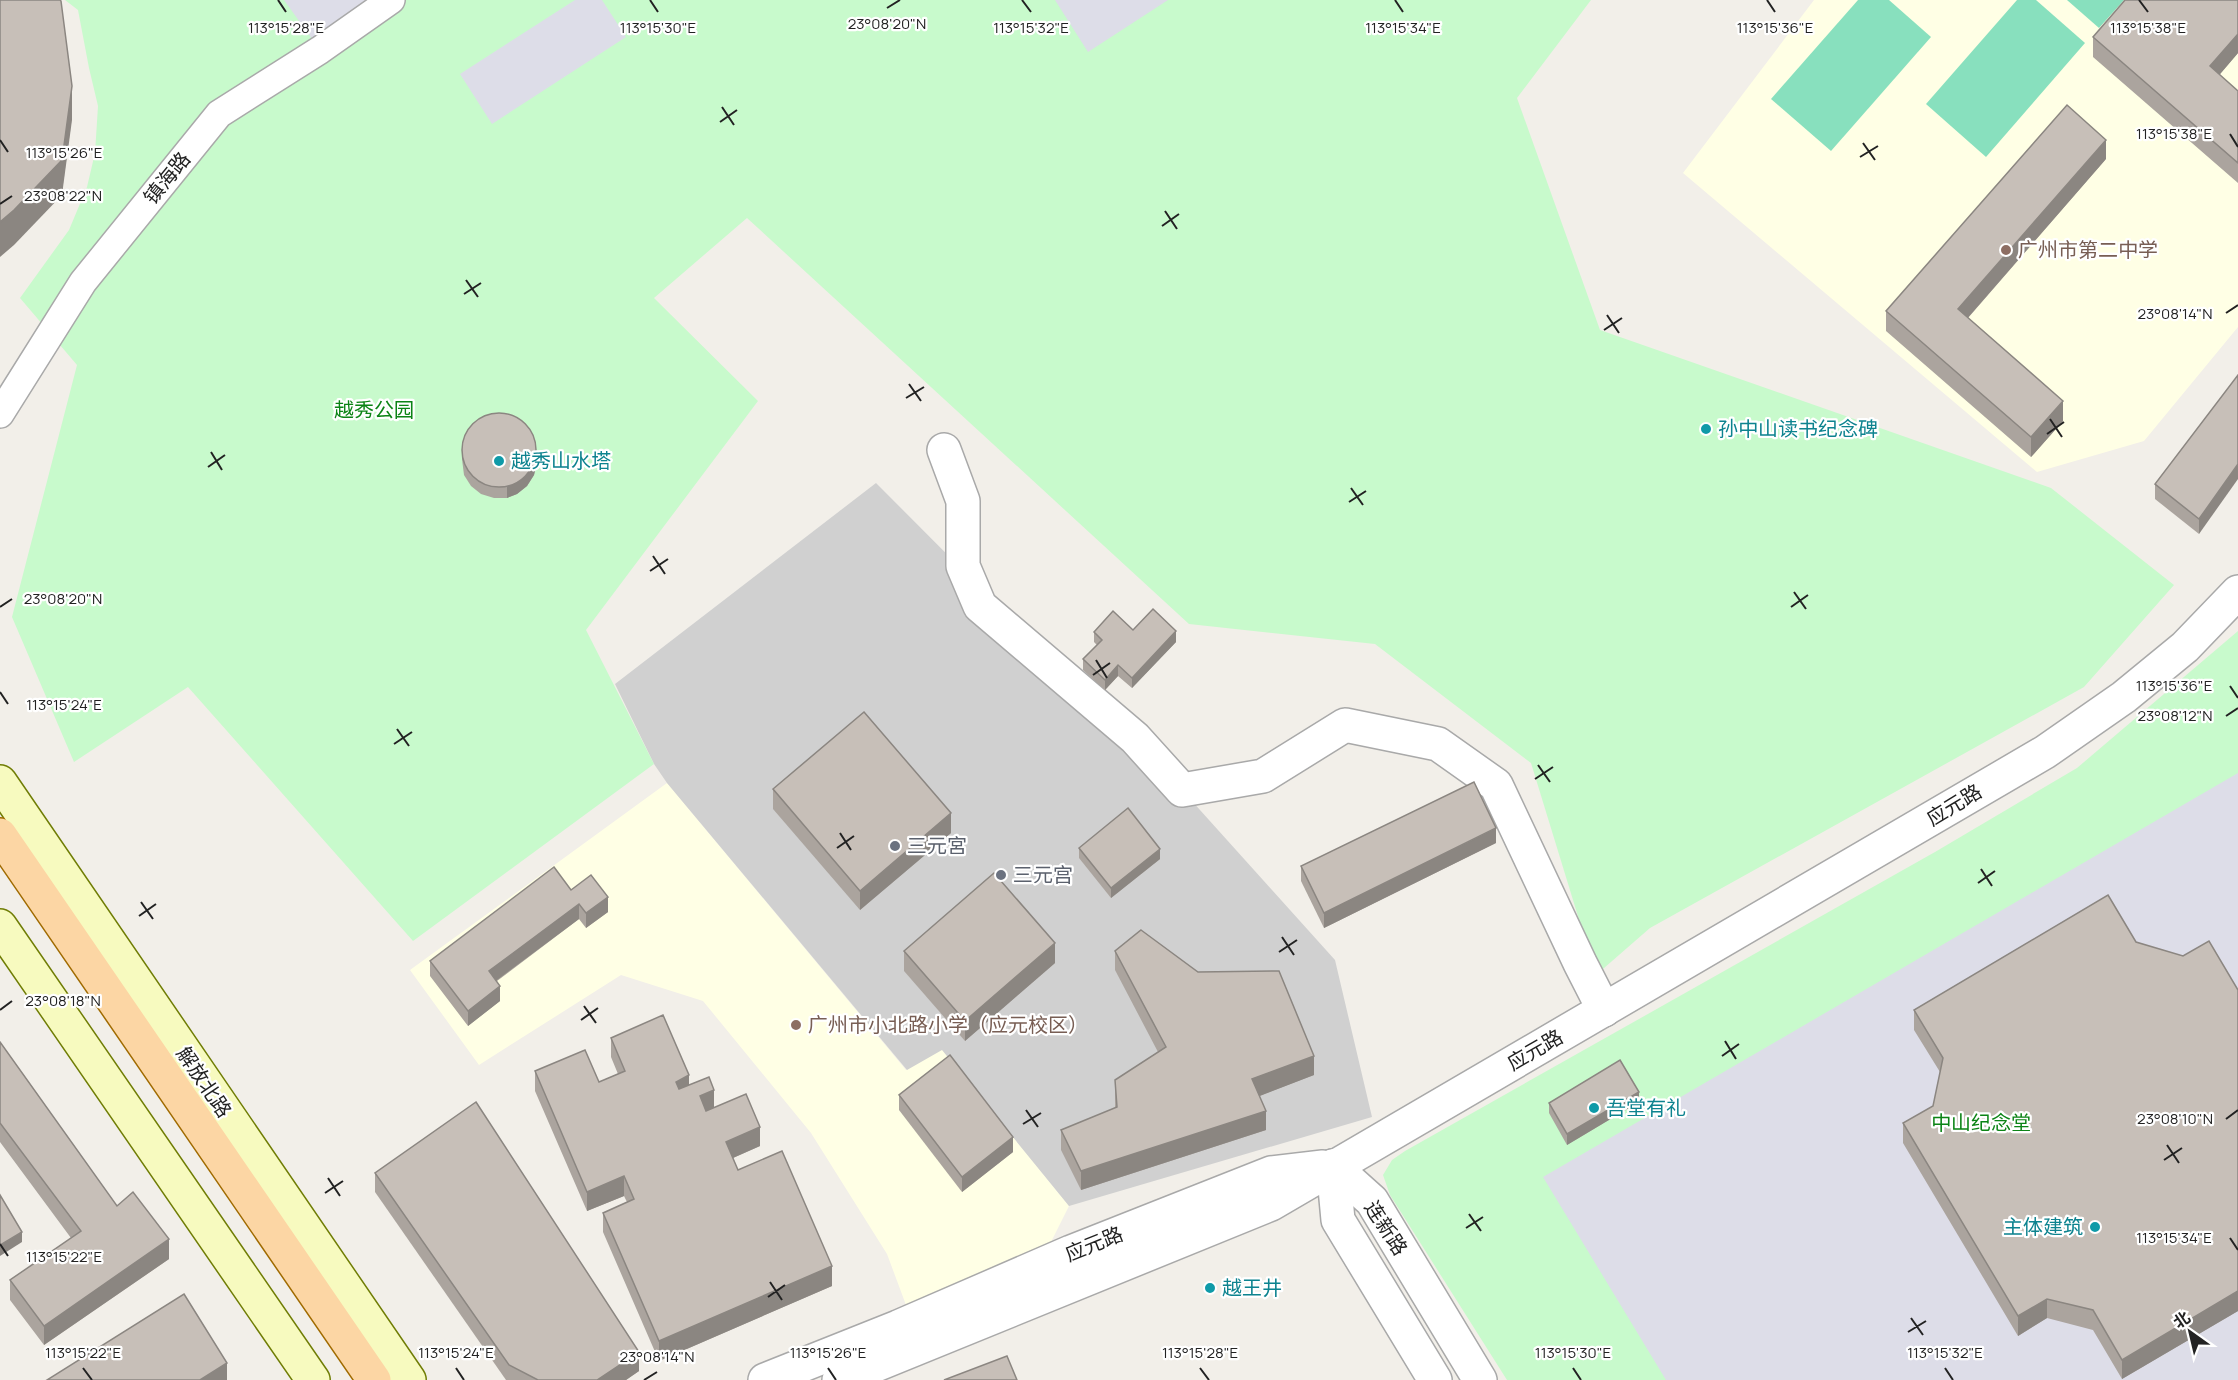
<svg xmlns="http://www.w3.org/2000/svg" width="2238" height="1380" viewBox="0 0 2238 1380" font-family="Manrope,'Noto Sans SC',sans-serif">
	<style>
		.education { fill: #ffffe5 }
		.religious { fill: #d0d0d0 }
		.park { fill: #c8facc }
		.pitch { fill: #88e0be }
		.plaza { fill: #dddde8 }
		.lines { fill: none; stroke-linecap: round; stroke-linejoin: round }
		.pedestrian-casing { stroke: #a9a9a9; stroke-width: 30 }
		.minor-casing { stroke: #a9a9a9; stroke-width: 36 }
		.tertiary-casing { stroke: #a9a9a9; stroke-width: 36 }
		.secondary-casing { stroke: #707d05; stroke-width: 36 }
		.primary-casing { stroke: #a06b00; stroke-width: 36 }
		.pedestrian { stroke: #fff; stroke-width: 27 }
		.minor { stroke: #fff; stroke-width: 33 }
		.tertiary { stroke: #fff; stroke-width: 33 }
		.secondary { stroke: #f7fabf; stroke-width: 33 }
		.primary { stroke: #fcd6a4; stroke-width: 33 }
		.wall { fill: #aba49e }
		.shaded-wall { fill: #8b8681 }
		.building { fill: #c7bfb8; stroke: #8b8681; stroke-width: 1.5 }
		.ticks { fill: none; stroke: #222; stroke-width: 2 }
		.education-dot { fill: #8d6e63; stroke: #fff; stroke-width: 2 }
		.culture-dot { fill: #0f9aa8; stroke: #fff; stroke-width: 2 }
		.worship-dot { fill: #6b7280; stroke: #fff; stroke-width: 2 }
		.labels { text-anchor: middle; stroke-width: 4.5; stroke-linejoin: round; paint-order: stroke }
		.street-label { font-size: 20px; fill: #222; stroke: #fff }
		.education-label { font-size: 20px; fill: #785e54; stroke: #fff; text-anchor: start }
		.park-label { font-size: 20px; fill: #0c8416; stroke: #fff }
		.culture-label { font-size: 20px; fill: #0d838f; stroke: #fff; text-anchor: start }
		.worship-label { font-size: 20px; fill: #5b616d; stroke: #fff; text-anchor: start }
		.ticks-label { font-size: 15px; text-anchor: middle; fill: #222; stroke: #fff; stroke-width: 4.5; stroke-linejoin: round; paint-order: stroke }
	</style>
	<rect width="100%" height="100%" fill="#f2efe9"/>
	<!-- education -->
	<g class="education">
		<polygon points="1814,0 2238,0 2238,327 2144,441 2037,472 1683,173"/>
		<polygon points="667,783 906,1070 942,1049 1069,1206 1051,1242 906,1305 887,1254 811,1133 703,1001 621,975 479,1065 410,970"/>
	</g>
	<!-- religious -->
	<polygon class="religious" points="876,483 1182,790 1335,960 1372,1117 1069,1206 942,1050 907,1070 667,783 654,764 615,684"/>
	<!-- park -->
	<g class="park">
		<polygon points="65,0 1591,0 1517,98 1600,330 2051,488 2174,585 2084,687 1650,928 1596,975 1531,763 1375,644 1189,624 747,218 654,298 758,401 586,630 654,764 413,941 188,687 74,762 12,617 77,365 20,298 69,230 87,187 95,153 98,106 89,68 78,10"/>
		<polygon points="2238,631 2238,1380 1507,1380 1390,1195 1383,1175 1392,1160 1405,1151 1935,852 2077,768"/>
	</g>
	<!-- pitch -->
	<g class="pitch">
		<polygon points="1858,0 1889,0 1931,37 1831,151 1771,99"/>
		<polygon points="2017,0 2036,0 2085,43 1986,157 1926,104"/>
		<polygon points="2067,0 2124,0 2099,28"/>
	</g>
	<!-- plaza -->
	<g class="plaza">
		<polygon points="284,0 391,0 320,50"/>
		<polygon points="575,0 602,0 626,37 492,124 460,74"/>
		<polygon points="1055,0 1168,0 1088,52"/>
		<polygon points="2238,773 2238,1380 1666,1380 1543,1177"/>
	</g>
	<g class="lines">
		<!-- pedestrian casing -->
		<g class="pedestrian-casing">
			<polyline id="pedestrian" points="0,414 83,282 219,114 320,50 391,0"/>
		</g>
		<!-- minor casing -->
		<g class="minor-casing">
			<polyline id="minor" points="944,450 963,501 963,566 980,606 1135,738 1182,790 1263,776 1345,725 1438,744 1496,785 1580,963 1604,1010"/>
		</g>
		<!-- tertiary casing -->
		<g class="tertiary-casing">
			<g id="tertiary">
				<polyline points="1333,1166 1372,1201 1480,1380"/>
				<polyline points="1333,1166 1338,1220 1435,1380"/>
				<polyline points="765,1380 898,1327 1071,1252 1271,1173 1323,1167"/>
				<polyline points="839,1380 1271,1204 2045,752 2124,697 2185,647 2238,592"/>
			</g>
		</g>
		<!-- secondary casing -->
		<g class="secondary-casing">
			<g id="secondary">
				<polyline points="0,782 409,1380"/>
				<polyline points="0,926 313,1380"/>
			</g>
		</g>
		<!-- primary casing -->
		<g class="primary-casing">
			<polyline id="primary" points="0,835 374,1380"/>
		</g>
		<!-- pedestrian -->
		<use href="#pedestrian" class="pedestrian"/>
		<!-- minor -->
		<use href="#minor" class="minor"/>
		<!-- tertiary -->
		<use href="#tertiary" class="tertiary"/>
		<!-- secondary -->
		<use href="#secondary" class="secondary"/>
		<!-- primary -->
		<use href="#primary" class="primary"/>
	</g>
	<!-- wall -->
	<g class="wall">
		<polygon points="2238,0 2238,53 2219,75 2238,91 2238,183 2093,57 2093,37"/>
		<polygon points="2106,159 1968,318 2063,421 2031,457 1886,331 1886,311"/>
		<polygon points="2238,375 2199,534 2155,499 2155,484"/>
		<polygon points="462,449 537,462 534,475 527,486 517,494 507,498 494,498 481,494 471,486 464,475 462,459"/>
		<polygon points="1133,630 1176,642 1132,688 1118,676 1105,690 1083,670 1083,659 1097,645 1094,642 1094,632"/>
		<polygon points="773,789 951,833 860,910 773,809"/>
		<polygon points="1496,843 1324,928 1301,881 1301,866"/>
		<polygon points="1079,848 1160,859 1111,898 1079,858"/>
		<polygon points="571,890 608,912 586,928 579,919 497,981 500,1001 468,1026 430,976 430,961"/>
		<polygon points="2136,942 2238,990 2238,1311 2122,1379 2093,1330 2047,1318 2018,1336 1903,1143 1903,1123 1933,1106 1940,1072 1914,1030 1914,1010"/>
		<polygon points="904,951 1055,963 965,1041 904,971"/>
		<polygon points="1115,951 1314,1075 1259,1096 1266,1130 1081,1190 1061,1150 1061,1130 1115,1108 1115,1080 1158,1052 1115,970"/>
		<polygon points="611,1038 689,1085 714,1108 760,1146 733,1158 738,1170 832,1286 659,1361 603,1232 603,1213 627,1202 624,1196 587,1211 535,1091 535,1071 599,1082 618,1074 611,1057"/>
		<polygon points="0,1042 117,1206 169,1259 44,1345 10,1300 10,1280 71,1238 0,1142"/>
		<polygon points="899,1095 1013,1152 962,1192 899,1110"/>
		<polygon points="1639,1102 1567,1145 1549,1113 1549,1103"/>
		<polygon points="375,1173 639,1371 626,1380 506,1380 375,1192"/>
	</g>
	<!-- shaded-wall -->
	<g class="shaded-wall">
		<polygon points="2238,34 2238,53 2210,86 2210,66"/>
		<polygon points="72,86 72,120 62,195 14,245 0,257 0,222"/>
		<polygon points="2106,140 2106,159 1958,329 1958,309"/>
		<polygon points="2063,401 2063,421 2031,457 2031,437"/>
		<polygon points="537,452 537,462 534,475 527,486 517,494 507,498 507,487"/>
		<polygon points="2238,464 2238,479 2199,534 2199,519"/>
		<polygon points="1176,631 1176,642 1132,688 1132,678"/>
		<polygon points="1118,665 1118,676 1105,690 1105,680"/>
		<polygon points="951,813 951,833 860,910 860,891"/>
		<polygon points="1496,828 1496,843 1324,928 1324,913"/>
		<polygon points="1160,849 1160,859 1111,898 1111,888"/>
		<polygon points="608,897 608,912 586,928 586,913"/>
		<polygon points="579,904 579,919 489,986 489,971"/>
		<polygon points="1055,943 1055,963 965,1041 965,1021"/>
		<polygon points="500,986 500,1001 468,1026 468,1011"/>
		<polygon points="1314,1056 1314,1075 1252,1099 1252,1079"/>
		<polygon points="689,1075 689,1095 676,1101 676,1082"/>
		<polygon points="714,1090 714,1110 700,1116 700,1096"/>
		<polygon points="1639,1092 1639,1102 1567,1145 1567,1134"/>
		<polygon points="1266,1111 1266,1130 1081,1190 1081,1171"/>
		<polygon points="760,1127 760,1146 726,1161 726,1142"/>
		<polygon points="1013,1137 1013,1152 962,1192 962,1177"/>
		<polygon points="624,1176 624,1196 587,1211 587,1192"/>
		<polygon points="22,1232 22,1242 0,1256 0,1245"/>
		<polygon points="169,1239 169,1259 44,1345 44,1326"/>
		<polygon points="832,1266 832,1286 659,1361 659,1341"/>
		<polygon points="2238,1291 2238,1311 2122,1379 2122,1360"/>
		<polygon points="2047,1299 2047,1318 2018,1336 2018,1316"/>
		<polygon points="639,1352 639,1371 626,1380 597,1380"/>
		<polygon points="227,1363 227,1380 200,1380"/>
	</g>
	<!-- building -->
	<g class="building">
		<polygon points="0,0 60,0 61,1 72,86 62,160 14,210 0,222"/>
		<polygon points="2125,0 2238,0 2238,34 2210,66 2238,91 2238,163 2093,37"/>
		<polygon points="2067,105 2106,140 1958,309 2063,401 2031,437 1886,311"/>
		<polygon points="2238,375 2238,464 2199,519 2155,484"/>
		<circle cx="499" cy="450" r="37"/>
		<polygon points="1153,609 1176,631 1132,678 1118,665 1105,680 1083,659 1102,640 1094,632 1113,611 1133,630"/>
		<polygon points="864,712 951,813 860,891 773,789"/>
		<polygon points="1474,782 1496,828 1324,913 1301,866"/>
		<polygon points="1128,808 1160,849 1111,888 1079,848"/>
		<polygon points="554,867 571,890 591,875 608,897 586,913 579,904 489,971 500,986 468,1011 430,961"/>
		<polygon points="994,873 1055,943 965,1021 904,951"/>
		<polygon points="2108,895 2136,942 2183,956 2209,941 2238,990 2238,1291 2122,1360 2093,1310 2047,1299 2018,1316 1903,1123 1933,1106 1943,1058 1914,1010"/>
		<polygon points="1141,930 1198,972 1279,971 1314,1056 1252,1079 1266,1111 1081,1171 1061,1130 1117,1107 1115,1080 1166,1047 1115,951"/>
		<polygon points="663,1015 689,1075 676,1082 679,1089 709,1077 714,1090 700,1096 706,1111 746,1094 760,1127 726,1142 738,1170 782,1151 832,1266 659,1341 603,1213 634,1199 624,1176 587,1192 535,1071 585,1050 599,1082 625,1071 611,1038"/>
		<polygon points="0,1042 117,1206 133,1192 169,1239 44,1326 10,1280 81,1231 0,1123"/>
		<polygon points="950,1055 1013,1137 962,1177 899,1095"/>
		<polygon points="1620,1060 1639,1092 1567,1134 1549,1103"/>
		<polygon points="476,1102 639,1352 597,1380 538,1380 509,1365 375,1173"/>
		<polygon points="0,1195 22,1232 0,1245"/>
		<polygon points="184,1294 227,1363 200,1380 47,1380"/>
		<polygon points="1007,1356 1017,1380 944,1380"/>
	</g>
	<!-- ticks -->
	<path class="ticks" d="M278,0L286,12M650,0L658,12M1022,0L1031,12M1395,0L1403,12M1767,0L1775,12M2139,0L2148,12M887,8L900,0M722,107L734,125M720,122L737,110M2230,134L2238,147M0,140L8,152M1863,143L1875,160M1860,157L1878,146M0,204L12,196M1165,211L1177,229M1162,226L1179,214M466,280L478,297M464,294L481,283M2226,313L2238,305M1607,315L1619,333M1604,330L1622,318M909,384L921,401M906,398L924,387M2050,419L2062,437M2047,434L2064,422M211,452L222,470M208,467L225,455M1351,488L1363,505M1349,502L1366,491M653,556L665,574M650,571L668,559M1794,592L1806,609M0,607L12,599M1791,607L1808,595M1096,660L1107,678M1093,675L1110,663M2230,686L2238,698M0,692L8,704M2226,716L2238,708M397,729L409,746M394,744L412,732M1538,765L1550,782M1535,779L1553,767M840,833L851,850M837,848L854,836M1981,869L1992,886M1978,883L1995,871M141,902L153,919M139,916L156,904M1282,937L1294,955M1279,952L1297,940M584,1006L596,1023M0,1010L12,1001M581,1020L598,1008M1725,1041L1736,1059M1722,1056L1739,1044M1026,1110L1038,1127M2226,1119L2238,1110M1023,1124L1041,1113M2167,1145L2179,1163M2164,1160L2182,1148M328,1178L340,1196M325,1193L343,1181M1469,1214L1481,1231M1466,1228L1483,1217M2230,1238L2238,1250M0,1244L8,1256M770,1282L782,1300M768,1297L785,1285M1911,1318L1923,1335M1908,1332L1926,1321M83,1368L92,1380M456,1368L464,1380M828,1368L836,1380M1200,1368L1209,1380M1573,1368L1581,1380M1945,1368L1953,1380M644,1380L657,1372"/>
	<!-- markers -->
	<g class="education-dot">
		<circle cx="2006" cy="250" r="6"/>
		<circle cx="796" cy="1025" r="6"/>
	</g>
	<g class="culture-dot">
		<circle cx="1706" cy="429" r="6"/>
		<circle cx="499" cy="461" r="6"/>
		<circle cx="1594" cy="1108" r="6"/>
		<circle cx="2095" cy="1227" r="6"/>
		<circle cx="1210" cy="1288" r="6"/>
	</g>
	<g class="worship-dot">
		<circle cx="895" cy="846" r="6"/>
		<circle cx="1001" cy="875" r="6"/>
	</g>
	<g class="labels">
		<!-- street labels -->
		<g class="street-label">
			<text transform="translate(167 178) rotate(-51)" y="7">镇海路</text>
			<text transform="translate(1954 805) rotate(-31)" y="7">应元路</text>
			<text transform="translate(1535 1050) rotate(-30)" y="7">应元路</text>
			<text transform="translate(204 1082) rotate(56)" y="7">解放北路</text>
			<text transform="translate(1386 1228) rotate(57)" y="7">连新路</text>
			<text transform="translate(1094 1244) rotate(-22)" y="7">应元路</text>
		</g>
		<!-- education labels -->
		<g class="education-label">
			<text x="2018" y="257">广州市第二中学</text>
			<text x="808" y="1032">广州市小北路小学（应元校区）</text>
		</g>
		<!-- park labels -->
		<g class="park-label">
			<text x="374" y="417">越秀公园</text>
			<text x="1981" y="1130">中山纪念堂</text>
		</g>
		<!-- culture labels -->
		<g class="culture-label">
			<text x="1718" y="436">孙中山读书纪念碑</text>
			<text x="511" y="468">越秀山水塔</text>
			<text x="1606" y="1115">吾堂有礼</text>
			<text x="2083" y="1234" text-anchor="end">主体建筑</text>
			<text x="1222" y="1295">越王井</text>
		</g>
		<!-- worship labels -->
		<g class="worship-label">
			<text x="907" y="853">三元宮</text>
			<text x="1013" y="882">三元宫</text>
		</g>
	</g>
	<g class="ticks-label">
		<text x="887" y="29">23°08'20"N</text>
		<text x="286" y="33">113°15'28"E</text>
		<text x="658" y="33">113°15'30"E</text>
		<text x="1031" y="33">113°15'32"E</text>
		<text x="1403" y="33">113°15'34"E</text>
		<text x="1775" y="33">113°15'36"E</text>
		<text x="2148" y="33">113°15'38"E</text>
		<text x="2174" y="139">113°15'38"E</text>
		<text x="64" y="158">113°15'26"E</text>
		<text x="63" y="201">23°08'22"N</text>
		<text x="2175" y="319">23°08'14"N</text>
		<text x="63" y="604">23°08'20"N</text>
		<text x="2174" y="691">113°15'36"E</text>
		<text x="64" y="710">113°15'24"E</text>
		<text x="2175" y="721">23°08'12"N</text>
		<text x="63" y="1006">23°08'18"N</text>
		<text x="2175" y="1124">23°08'10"N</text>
		<text x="2174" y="1243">113°15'34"E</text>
		<text x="64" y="1262">113°15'22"E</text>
		<text x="83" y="1358">113°15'22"E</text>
		<text x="456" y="1358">113°15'24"E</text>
		<text x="828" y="1358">113°15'26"E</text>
		<text x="1200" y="1358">113°15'28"E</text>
		<text x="1573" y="1358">113°15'30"E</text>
		<text x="1945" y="1358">113°15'32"E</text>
		<text x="657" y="1362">23°08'14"N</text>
	</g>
	<!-- north arrow -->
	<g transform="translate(2190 1332) rotate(326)" stroke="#ffffff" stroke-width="4.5" paint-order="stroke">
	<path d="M0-4.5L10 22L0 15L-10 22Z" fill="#222222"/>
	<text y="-9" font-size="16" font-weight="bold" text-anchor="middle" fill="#222222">北</text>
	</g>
</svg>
